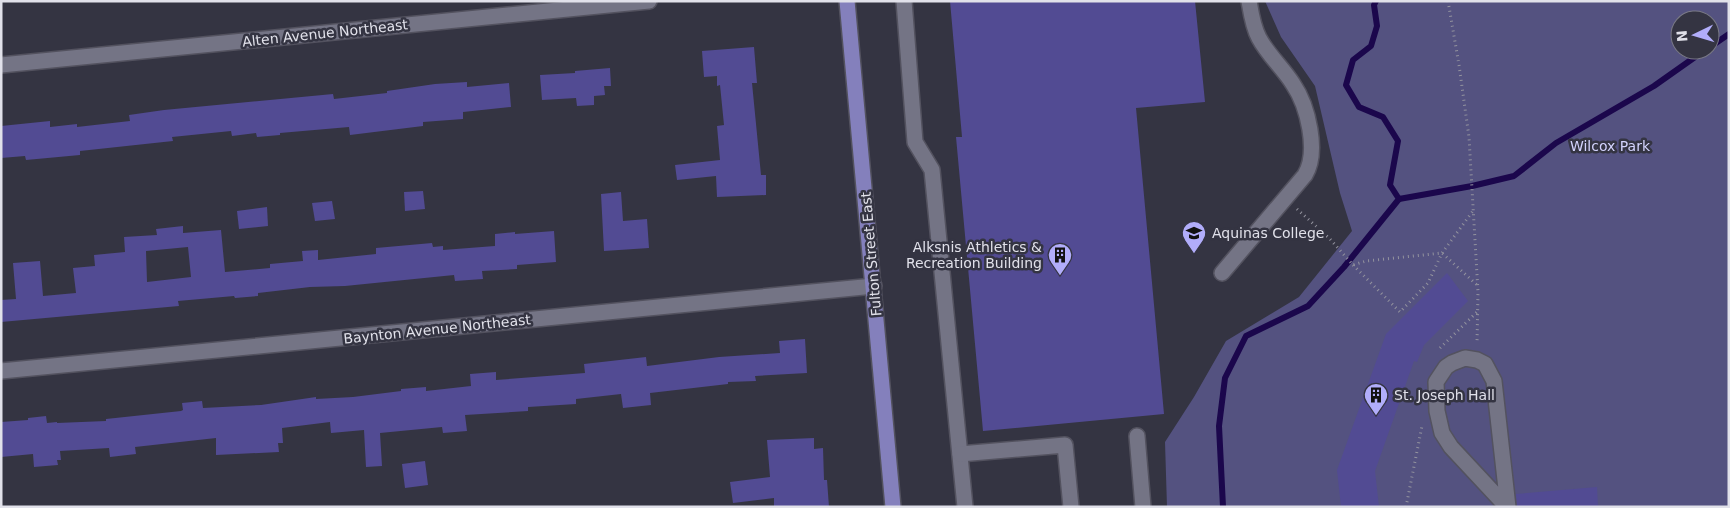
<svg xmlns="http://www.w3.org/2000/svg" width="1730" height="508" viewBox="0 0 1730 508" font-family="'DejaVu Sans',sans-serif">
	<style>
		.green { fill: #545280; fill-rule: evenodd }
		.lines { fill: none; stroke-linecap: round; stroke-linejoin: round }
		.stream { stroke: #1b074c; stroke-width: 6 }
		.building { fill: #524b93; fill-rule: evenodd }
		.minor-casing { stroke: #53525f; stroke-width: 18 }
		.major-casing { stroke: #53525f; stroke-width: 18 }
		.path { stroke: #93939e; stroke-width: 3; stroke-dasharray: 1 4; stroke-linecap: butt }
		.minor { stroke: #747485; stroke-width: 15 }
		.major { stroke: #8480bc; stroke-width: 15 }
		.labels { text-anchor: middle; stroke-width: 5; stroke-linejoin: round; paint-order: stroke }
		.street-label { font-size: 14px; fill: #e1e1ea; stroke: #343442 }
		.park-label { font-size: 14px; fill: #d3d3fd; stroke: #343442 }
		.poi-label { font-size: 14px; fill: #e1e1ea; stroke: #343442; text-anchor: start }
	</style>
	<rect width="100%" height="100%" fill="#343442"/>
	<!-- green -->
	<path class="green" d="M1265,1H1729V507H1167L1165,442L1194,397L1226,341L1299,297L1352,231L1340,193L1315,86L1281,37ZM1680,20H1710V50H1680Z"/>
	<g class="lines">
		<!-- stream -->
		<g class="stream">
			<polyline points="1710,47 1729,34"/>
			<polyline points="1399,199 1472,186 1514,176 1556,143 1654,86 1705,50"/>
			<polyline points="1223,507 1219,426 1225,378 1246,336 1308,306 1344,267 1399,199 1390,185 1398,141 1383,117 1359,107 1346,85 1353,60 1371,46 1377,26 1374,5 1376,1"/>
		</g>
	</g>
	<!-- building -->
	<g class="building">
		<polygon points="950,1 1195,1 1205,102 1136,108 1164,414 983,431 956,137 962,137"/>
		<polygon points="754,47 757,83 752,83 761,175 766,175 766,195 717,197 716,176 677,180 675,165 720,160 717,126 724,125 720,85 717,86 717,76 704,77 702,51"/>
		<polygon points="610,68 611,86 604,86 605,95 594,96 594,105 577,106 576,98 542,100 540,75 575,73 575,71"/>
		<polygon points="467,82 467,87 509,83 511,107 463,112 463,119 423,122 423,126 350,135 349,127 280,133 280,135 257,137 256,133 232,136 231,131 172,137 173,141 80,151 80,155 26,160 25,156 1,158 1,126 50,121 50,127 77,124 77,127 130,121 129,115 164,110 333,94 334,99 387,93 387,91 435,84"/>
		<polygon points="423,191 425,209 405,211 404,192"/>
		<polygon points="621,192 623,221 647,219 649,248 604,251 601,194"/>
		<polygon points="332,201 335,219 315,221 312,203"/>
		<polygon points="267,207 268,226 239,229 237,211"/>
		<path d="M183,226V233L221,230L225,272L270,268V264L303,261L302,251L318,250V260L376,254V248L432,243L433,247L443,246V250L495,246V234L515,232V234L554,231L556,262L517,265V269L482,271L483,279L455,281L454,275L345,286L310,287L258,293V296L235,298L234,296L178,301L179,306L1,322V300L16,299L13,263L40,261L43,296L76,293L73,268L95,266L94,255L125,252L124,237L157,235L156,229ZM188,247L191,277L147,282L146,251Z"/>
		<polygon points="1447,273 1468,301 1424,345 1417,362 1414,361 1375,471 1379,507 1341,507 1337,470 1386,334"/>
		<polygon points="805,339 807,373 755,376 756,381 728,382 728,384 650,393 651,405 623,408 621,394 576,399 576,404 528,407 528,411 465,415 467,431 443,433 442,427 380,433 382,466 366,467 364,430 331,433 330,422 282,428 283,443 278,443 279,452 216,455 216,438 135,447 136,454 110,457 109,448 60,451 61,460 57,460 58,465 34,467 33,454 1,457 1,422 28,420 28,418 46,416 47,423 57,422 57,423 106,421 106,419 181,411 183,410 182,403 202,401 203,408 261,405 316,397 316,399 353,397 401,391 401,389 426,387 426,391 471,386 470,374 496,372 496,380 547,376 585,373 584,364 646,357 647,366 719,357 780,353 779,341"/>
		<polygon points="814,438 814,449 823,448 824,480 827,480 829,507 774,507 774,498 733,503 730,482 770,477 767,440"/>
		<polygon points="425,461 428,485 405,488 402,464"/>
		<polygon points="1597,487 1598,507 1517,507 1516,494"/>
	</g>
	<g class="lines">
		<!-- minor casing -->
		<g class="minor-casing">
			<g id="minor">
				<polyline points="904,1 915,142 932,170 965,507"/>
				<polyline points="1,65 649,1"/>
				<path d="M1222,273L1305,175C1319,152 1308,106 1293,84C1283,68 1268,55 1259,38C1253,27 1251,13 1249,1"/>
				<polyline points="1,371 874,286"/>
				<polyline points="1137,436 1143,507"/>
				<polyline points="960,454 1065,445 1071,507"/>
				<polyline points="1507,507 1451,447 1442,433 1437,411 1436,382 1446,367 1452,363 1465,358 1477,360 1485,364 1494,381 1508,507"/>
			</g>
		</g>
		<!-- major casing -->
		<g class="major-casing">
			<polyline id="major" points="847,1 893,507"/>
		</g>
		<!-- path -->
		<g class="path">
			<polyline points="1448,1 1459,65 1469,137 1478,292 1477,344"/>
			<polyline points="1297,209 1329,238 1353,265 1366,261 1442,253 1477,285"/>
			<polyline points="1353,265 1400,312 1428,283 1442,253 1473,211"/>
			<polyline points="1440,348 1477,312"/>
			<polyline points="1406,507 1422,426"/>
		</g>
		<!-- minor -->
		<use href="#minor" class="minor"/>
		<!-- major -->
		<use href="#major" class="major"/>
	</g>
	<!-- icons -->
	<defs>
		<g id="university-pin" transform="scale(1.25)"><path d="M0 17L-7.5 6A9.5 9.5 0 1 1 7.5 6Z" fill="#b1adfa" stroke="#343442"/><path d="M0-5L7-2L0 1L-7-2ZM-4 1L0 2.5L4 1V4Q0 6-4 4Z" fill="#111"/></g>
		<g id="building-pin" transform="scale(1.25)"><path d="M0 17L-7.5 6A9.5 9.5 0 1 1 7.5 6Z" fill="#b1adfa" stroke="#343442"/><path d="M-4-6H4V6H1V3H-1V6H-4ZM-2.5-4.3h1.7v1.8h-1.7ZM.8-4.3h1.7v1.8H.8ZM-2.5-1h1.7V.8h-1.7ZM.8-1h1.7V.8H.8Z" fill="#111"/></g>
	</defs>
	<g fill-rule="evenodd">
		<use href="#university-pin" x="1194" y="233"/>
		<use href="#building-pin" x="1060" y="255"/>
		<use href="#building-pin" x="1376" y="395"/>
	</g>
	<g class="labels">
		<!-- street labels -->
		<g class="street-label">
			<text transform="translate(325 33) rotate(-6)" y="5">Alten Avenue Northeast</text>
			<text transform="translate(871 254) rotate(-95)" y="5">Fulton Street East</text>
			<text transform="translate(437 329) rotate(-6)" y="5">Baynton Avenue Northeast</text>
		</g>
		<!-- park labels -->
		<g class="park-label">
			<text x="1610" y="151">Wilcox Park</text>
		</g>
		<!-- poi labels -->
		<g class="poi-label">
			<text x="1212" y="238">Aquinas College</text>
			<text x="1042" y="252" text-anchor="end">Alksnis Athletics &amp;<tspan x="1042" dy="16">Recreation Building</tspan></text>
			<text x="1394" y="400">St. Joseph Hall</text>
		</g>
	</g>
	<!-- border -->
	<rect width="1730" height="508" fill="none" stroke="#e1e1ea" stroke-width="5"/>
	<!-- north arrow -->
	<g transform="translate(1695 35) rotate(265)"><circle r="24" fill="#343442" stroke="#797985"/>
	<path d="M0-4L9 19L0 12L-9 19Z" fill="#b1adfa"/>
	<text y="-8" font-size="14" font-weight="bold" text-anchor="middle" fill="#e1e1ea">N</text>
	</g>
</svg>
